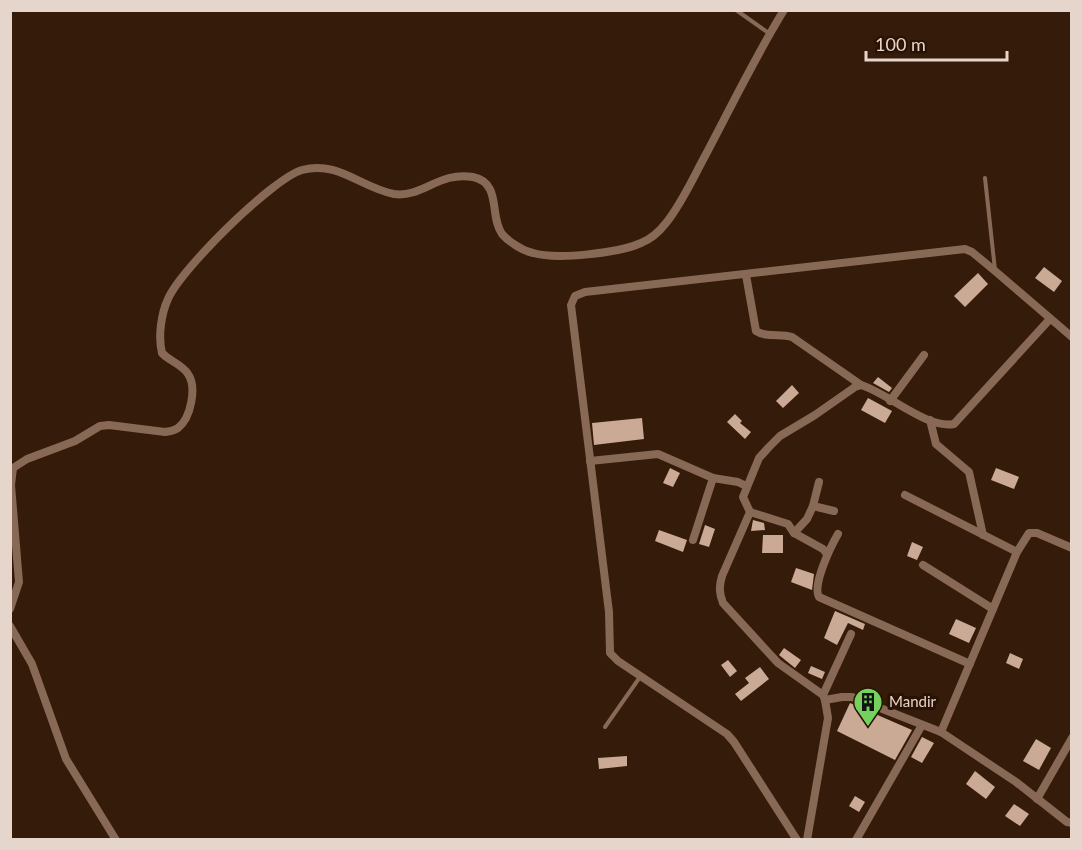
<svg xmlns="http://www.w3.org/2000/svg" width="1082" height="850" viewBox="0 0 1082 850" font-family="Lato,sans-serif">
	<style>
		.building { fill: #caa995 }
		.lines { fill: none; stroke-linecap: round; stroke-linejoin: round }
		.service { stroke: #876956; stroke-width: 4 }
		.minor { stroke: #876956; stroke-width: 8 }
		.labels { text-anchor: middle; stroke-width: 6; stroke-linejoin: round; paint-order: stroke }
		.poi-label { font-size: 15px; fill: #e6d5cb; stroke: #291103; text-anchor: start }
	</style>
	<rect width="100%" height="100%" fill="#341b0a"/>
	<!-- building -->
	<g class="building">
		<polygon points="1044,267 1062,281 1054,292 1035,278"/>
		<polygon points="978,273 988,284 965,307 954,296"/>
		<polygon points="878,377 892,388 889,392 873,383"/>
		<polygon points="792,385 799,393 783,408 776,401"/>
		<polygon points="868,398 892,411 885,423 861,410"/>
		<polygon points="735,414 742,421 740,423 751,432 745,439 727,422"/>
		<polygon points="642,418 644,439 594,445 592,423"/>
		<polygon points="670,468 680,473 673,487 663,483"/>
		<polygon points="996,468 1019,477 1014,489 991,480"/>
		<polygon points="753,520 764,523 765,530 751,531"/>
		<polygon points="705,525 715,529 709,547 699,544"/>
		<polygon points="659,530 687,540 683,552 655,541"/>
		<polygon points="763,535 783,535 783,553 762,553"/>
		<polygon points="912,542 923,547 917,560 907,556"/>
		<polygon points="796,568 814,574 812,590 791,582"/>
		<polygon points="835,611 865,624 863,630 848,623 837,645 824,638"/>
		<polygon points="956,619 976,628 969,643 949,634"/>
		<polygon points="784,648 801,660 795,668 779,655"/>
		<polygon points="1010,653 1023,659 1019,669 1006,663"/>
		<polygon points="728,660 737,671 730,677 721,665"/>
		<polygon points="811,666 825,672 822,679 808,673"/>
		<polygon points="760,667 769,679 741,701 735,694 749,683 745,678"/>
		<polygon points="850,703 912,730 895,760 837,731"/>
		<polygon points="922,737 934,743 922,763 911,757"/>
		<polygon points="1036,739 1051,748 1039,770 1023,761"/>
		<polygon points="627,756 627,766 599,769 598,758"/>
		<polygon points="975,771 995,787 986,799 966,784"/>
		<polygon points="855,796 865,802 859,812 849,806"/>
		<polygon points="1014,804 1029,814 1020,826 1005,816"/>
	</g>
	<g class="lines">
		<!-- service -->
		<g class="service">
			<polyline points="736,10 770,34"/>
			<polyline points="985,178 995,270"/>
			<polyline points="605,727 640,677"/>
		</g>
		<!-- minor -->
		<g class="minor">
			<path d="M746,275L756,331C766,338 781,333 792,337L861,385"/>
			<polyline points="890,401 924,355"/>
			<polyline points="930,420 936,444 969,472 983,535"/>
			<polyline points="590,461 658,454 713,478 738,482 746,486"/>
			<polyline points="905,495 1017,552"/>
			<polyline points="813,506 819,482"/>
			<polyline points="750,512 788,524 794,533 823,549 827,554"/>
			<polyline points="794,533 807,519 813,506 834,511"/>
			<path d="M838,534C831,546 812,585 819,597L970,664"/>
			<polyline points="693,540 713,478"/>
			<polyline points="923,565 993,609"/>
			<path d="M10,609L19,582L11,485L13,468L27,459L75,441L100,426L109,425L165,432C170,431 174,431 178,428C191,418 197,387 188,374C182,364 169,361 162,353C158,337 161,314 168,299C181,269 272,179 302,170C338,160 361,188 394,194C422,198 439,171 473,177C502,183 489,216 502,234C509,242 523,251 533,253C557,260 619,253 641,243C651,239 659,232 666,223C682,203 693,178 705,156C731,107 755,57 784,10"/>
			<polyline points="10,626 32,664 66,759 116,840"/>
			<polyline points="823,695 851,634"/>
			<polyline points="825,700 842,697 852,697 941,732 1016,782 1067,822 1072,823"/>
			<polyline points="941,732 1017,552 1029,533 1037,533 1072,548"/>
			<polyline points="1037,799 1072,738"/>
			<polyline points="797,840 734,742 727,734 618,661 610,653 609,612 571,305 575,296 585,292 965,249 972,252 995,271 1072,337"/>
			<path d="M807,840L828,718L825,700L823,695L778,663L723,603C719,593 719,586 722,576L750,512L743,497L759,458L769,447L780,436L815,415L855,387L861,385C888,393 926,429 954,424L1050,319"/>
			<polyline points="856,840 922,725"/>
		</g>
	</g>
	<!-- icons -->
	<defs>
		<g id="building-pin" transform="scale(1.5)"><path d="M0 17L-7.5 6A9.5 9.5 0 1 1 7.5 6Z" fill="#74d25c" stroke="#291103"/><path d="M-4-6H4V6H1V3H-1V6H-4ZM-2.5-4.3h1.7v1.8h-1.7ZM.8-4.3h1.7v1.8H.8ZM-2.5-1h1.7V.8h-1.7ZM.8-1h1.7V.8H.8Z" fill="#111"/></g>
	</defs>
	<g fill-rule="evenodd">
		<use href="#building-pin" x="868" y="702"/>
	</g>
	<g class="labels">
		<!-- poi labels -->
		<g class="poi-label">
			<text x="889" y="707">Mandir</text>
		</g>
	</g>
	<!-- border -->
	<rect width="1082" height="850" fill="none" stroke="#e6d5cb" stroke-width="24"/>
	<!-- scale -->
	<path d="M866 51v9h141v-9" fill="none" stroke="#e6d5cb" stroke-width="3"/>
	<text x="875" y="51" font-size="18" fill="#e6d5cb" stroke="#291103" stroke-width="4.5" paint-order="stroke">100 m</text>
</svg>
